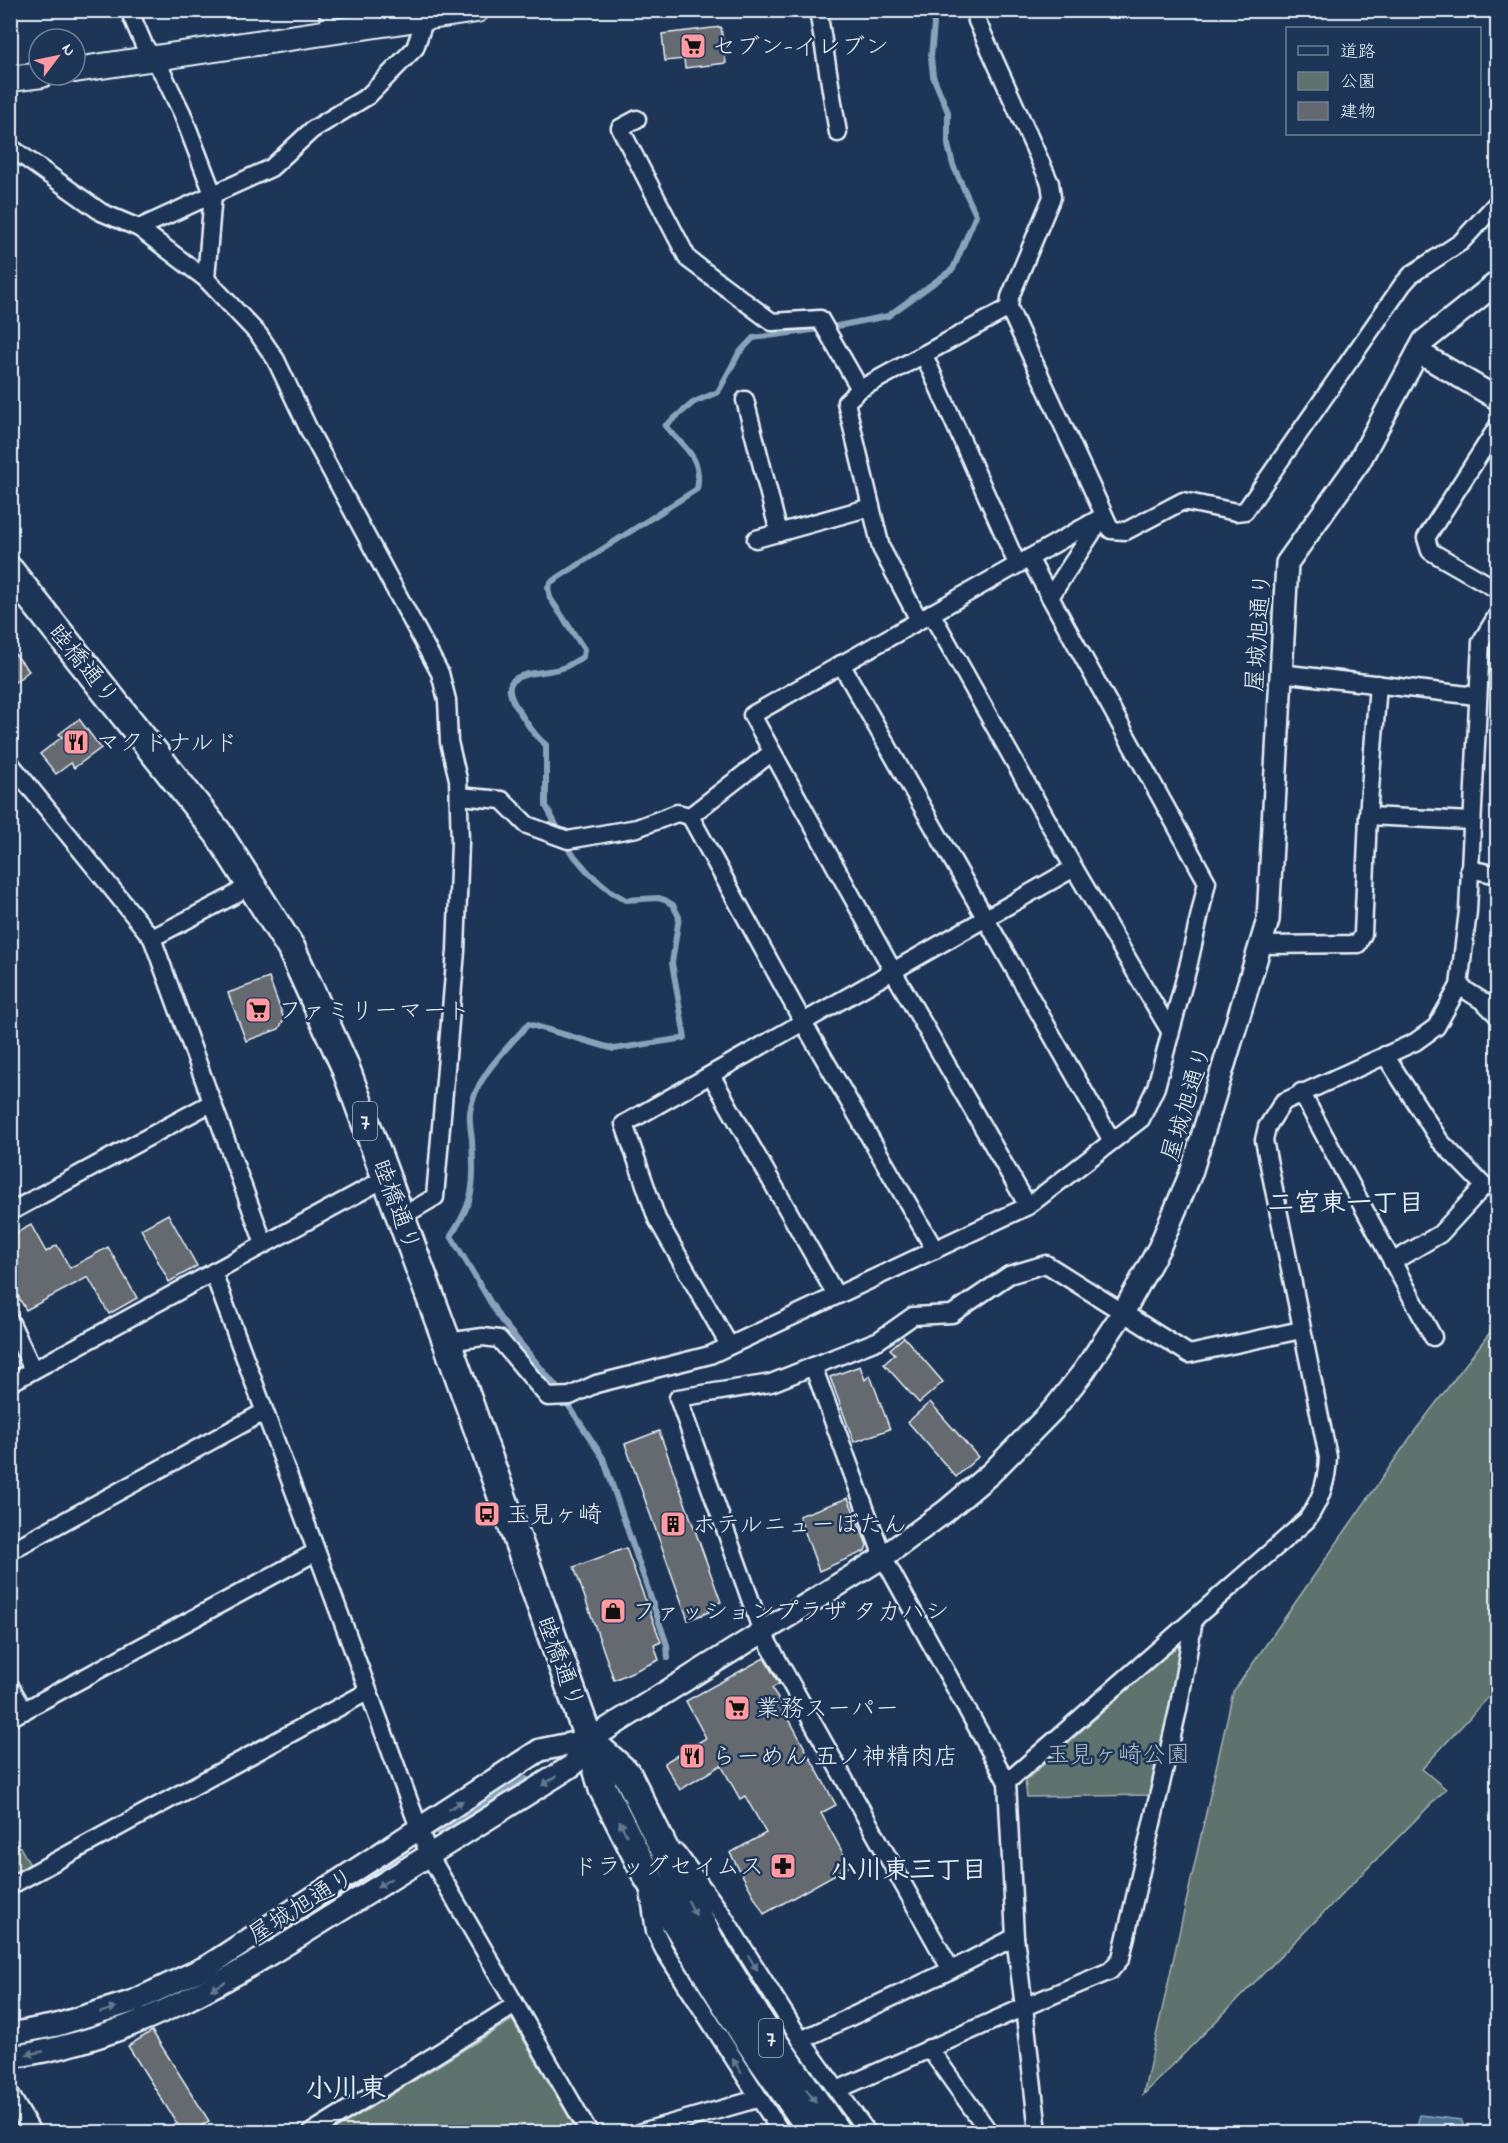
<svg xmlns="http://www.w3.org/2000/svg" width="1508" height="2143" viewBox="0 0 1508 2143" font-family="'Indie Flower','Klee One',sans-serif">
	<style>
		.green { fill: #5e736e; stroke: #a3b2b3; stroke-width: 1.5 }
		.water { fill: #4a6e91; stroke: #89a2ba; stroke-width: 1.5 }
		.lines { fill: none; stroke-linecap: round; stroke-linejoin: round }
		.stream { stroke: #89a2ba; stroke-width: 6 }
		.building { fill: #65696f; stroke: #e8f1f8; stroke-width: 1.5 }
		.minor-casing { stroke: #e8f1f8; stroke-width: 21 }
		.tertiary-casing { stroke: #e8f1f8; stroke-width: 26 }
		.secondary-casing { stroke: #e8f1f8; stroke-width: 28 }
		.primary-casing { stroke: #e8f1f8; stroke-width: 32 }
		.minor { stroke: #1d3557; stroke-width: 16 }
		.tertiary { stroke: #1d3557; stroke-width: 21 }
		.secondary { stroke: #1d3557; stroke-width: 24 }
		.primary { stroke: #1d3557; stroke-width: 27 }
		.oneway { fill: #64778f }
		.labels { text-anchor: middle; stroke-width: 5; stroke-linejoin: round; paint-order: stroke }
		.shield { fill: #1d3557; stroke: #abb9c8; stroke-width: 1.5 }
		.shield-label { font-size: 22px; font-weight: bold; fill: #e8f1f8 }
		.poi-label { font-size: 24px; fill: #e8f1f8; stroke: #1d3557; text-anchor: start }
		.street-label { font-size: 24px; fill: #e8f1f8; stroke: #1d3557 }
		.park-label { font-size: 24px; fill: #b1bfc1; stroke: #1d3557 }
		.neighbourhood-label { font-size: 26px; font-weight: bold; fill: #e8f1f8; stroke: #1d3557 }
		.quarter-label { font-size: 27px; font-weight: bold; fill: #e8f1f8; stroke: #1d3557 }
	</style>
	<rect width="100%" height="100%" fill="#1d3557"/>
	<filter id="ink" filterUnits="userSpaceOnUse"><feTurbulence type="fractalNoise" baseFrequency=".0167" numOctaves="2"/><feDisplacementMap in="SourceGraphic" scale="12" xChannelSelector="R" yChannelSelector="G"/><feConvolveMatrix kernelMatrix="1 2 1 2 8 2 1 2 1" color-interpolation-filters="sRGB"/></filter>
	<g filter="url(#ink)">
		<!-- green -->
		<g class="green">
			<polygon points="1497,1323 1497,1688 1422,1769 1446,1789 1143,2095 1233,1692 1414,1432"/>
			<polygon points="1177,1646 1187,1650 1150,1795 1027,1797 1025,1781"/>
			<polygon points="10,1829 30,1865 11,1875 10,1875"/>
			<polygon points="512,2020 578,2132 331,2132"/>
		</g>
		<!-- water -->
		<polygon class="water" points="1420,2115 1461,2120 1467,2132 1415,2132"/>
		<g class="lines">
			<!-- stream -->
			<g class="stream">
				<path d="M668,1658L667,1645L603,1458L558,1389L501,1320L451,1236C476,1198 474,1183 472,1140C471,1131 469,1121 470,1112C474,1078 508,1048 528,1024L614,1049L685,1038L672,963L679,917L673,905L665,900L658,898L626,900L612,892L589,873L570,851L546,806V745C533,735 526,721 517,708C491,667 541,676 562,668C569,666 576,660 583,657L584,649L550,598L548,587L551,582L697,489C703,458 685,448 665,426L694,402L718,392L739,353L753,338L827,328L888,316L953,269L976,215L953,165L948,145V112L933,76L931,57L934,24L932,10"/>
				<polyline points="439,1833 526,1779"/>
				<polyline points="261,1944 406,1854"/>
				<polyline points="58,2036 139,2009"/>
			</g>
		</g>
		<!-- building -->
		<g class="building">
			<polygon points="721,27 726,63 685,68 684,59 665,61 662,34"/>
			<polygon points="10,648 29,671 10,686"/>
			<polygon points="79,719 101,748 74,768 71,763 56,774 40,754 62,737 59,734"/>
			<polygon points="269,978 284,1019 279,1029 246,1041 228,993"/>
			<polygon points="168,1214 197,1266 169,1282 141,1229"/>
			<polygon points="31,1225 46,1252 57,1245 70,1268 108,1247 137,1298 109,1314 88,1277 26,1310 10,1283 10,1236"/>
			<polygon points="904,1337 943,1382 919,1403 884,1364 895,1354 890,1349"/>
			<polygon points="860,1366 865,1380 870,1375 890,1429 854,1442 830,1377"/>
			<polygon points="930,1402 978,1457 956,1477 908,1422"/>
			<polygon points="659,1431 721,1602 707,1607 709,1612 688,1620 625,1444"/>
			<polygon points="848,1498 867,1545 865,1551 819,1571 799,1516"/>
			<polygon points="626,1548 661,1642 654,1645 659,1660 614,1680 574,1567"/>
			<polygon points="764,1658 779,1684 772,1688 836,1805 821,1813 850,1866 764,1914 730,1853 766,1833 745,1796 740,1799 721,1765 680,1790 664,1763 706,1738 686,1701"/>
			<polygon points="152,2031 209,2121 190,2133 183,2133 128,2046"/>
		</g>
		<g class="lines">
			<!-- minor casing -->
			<g class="minor-casing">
				<g id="minor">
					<polyline points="129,10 144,45 163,74 182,113 213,194 206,279"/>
					<polyline points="328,10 331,33"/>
					<polyline points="818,10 838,133"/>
					<polyline points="975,10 977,21 1050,183 1052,197 1010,297 1009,308 1111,530 1126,531 1183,501 1236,512 1245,511 1403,284 1412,274 1461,242 1498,202"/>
					<polyline points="637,119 620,128 688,259 772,322 820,319 860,389"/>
					<polyline points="10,147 101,212 139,228 206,279 259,335 276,360 309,430 440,673 447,700 449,742 458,779 460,842 456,951 435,1197 401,1217"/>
					<polyline points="139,228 271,168 312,130 368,96 415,48 425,19"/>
					<polyline points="924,355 1017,564"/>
					<polyline points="745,400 779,533"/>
					<polyline points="1498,426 1426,538 1430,551 1498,590"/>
					<polyline points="756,539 871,507"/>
					<polyline points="1029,558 1050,597"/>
					<polyline points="931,613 1074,868 1170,1031"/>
					<polyline points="919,620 881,548 846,402 860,389 1009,308"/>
					<polyline points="841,664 1112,1141"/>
					<polyline points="1280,673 1476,696"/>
					<polyline points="771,753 690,816 803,1022 935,1250"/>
					<polyline points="10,763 152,938 264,1244"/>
					<polyline points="459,796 502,800 527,825 568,840 637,828 677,813 690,816"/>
					<polyline points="1368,816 1471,821"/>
					<polyline points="1469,869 1498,875"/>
					<polyline points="152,938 231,897 252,883"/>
					<polyline points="1261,945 1358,944 1363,934 1368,816 1378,684"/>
					<polyline points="1459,986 1484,1002 1498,1016"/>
					<polyline points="1385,1055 1440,1141 1484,1186 1440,1234 1392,1262"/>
					<polyline points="711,1075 836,1295"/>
					<polyline points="1301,1092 1433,1337"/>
					<polyline points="1028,1206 893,971 752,715 1100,518"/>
					<polyline points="10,1212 211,1103"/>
					<polyline points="213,1272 429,1855 589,2132"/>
					<polyline points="10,1321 33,1370"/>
					<polyline points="447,1342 483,1337 499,1339 548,1397 570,1396 596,1384 710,1355 1028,1206 1141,1119 1156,1087 1188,967 1207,882 1050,597 1103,516"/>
					<polyline points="729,1345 657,1219 624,1124 1074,868"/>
					<polyline points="813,1366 883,1557 1007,1782"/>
					<polyline points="10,1383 386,1178"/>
					<polyline points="10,1551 264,1412"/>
					<polyline points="10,1686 24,1711"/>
					<polyline points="10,1718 316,1552"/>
					<polyline points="677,1853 722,1914 801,2040 867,2132"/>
					<polyline points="648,1885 655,1931 664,1950 781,2132"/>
					<polyline points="10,1886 367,1692"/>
					<polyline points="951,1970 1015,1937"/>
					<polyline points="801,2040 951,1970 762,1632 678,1398 771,1383 879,1340 913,1316 952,1314 1009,1275 1046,1264 1189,1354 1301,1330"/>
					<polyline points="929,2048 989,2132"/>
					<path d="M837,2090L1024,2007L1015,1937L1007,1782L1307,1520C1321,1499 1327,1482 1328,1457L1264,1140L1267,1127L1283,1102L1415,1042L1436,1027L1459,986L1468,911L1481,642L1498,614"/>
					<polyline points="10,2094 32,2132"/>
					<polyline points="312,2132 515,2005"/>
					<polyline points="641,2132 757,2099"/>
					<polyline points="1038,2132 1024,2007 1110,1971 1121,1958 1178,1710 1194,1619"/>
				</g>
			</g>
			<!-- tertiary casing -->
			<g class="tertiary-casing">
				<g id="tertiary">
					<polyline points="1418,352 1498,399"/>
					<polyline points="10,2034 57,2025 134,2001 208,1966 540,1750 589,1740 883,1557 946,1511 991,1473 1053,1410 1084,1371 1124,1311 1159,1248 1191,1173 1268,920 1287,563 1359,462 1424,341 1498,282"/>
					<path d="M10,2057C136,2040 239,1974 344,1908C414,1864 485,1820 556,1776L573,1765L589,1740"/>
				</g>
			</g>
			<!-- secondary casing -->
			<g class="secondary-casing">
				<g id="secondary">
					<polyline points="75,70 477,10"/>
					<polyline points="10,79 42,75"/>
				</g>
			</g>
			<!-- primary casing -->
			<g class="primary-casing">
				<g id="primary">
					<polyline points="10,571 218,833 291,948 344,1064 447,1342 589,1740 603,1789 647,1876 747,2038 813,2132"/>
					<polyline points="589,1740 627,1774 710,1941 761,2024 836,2132"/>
				</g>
			</g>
			<!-- minor -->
			<use href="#minor" class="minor"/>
			<!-- tertiary -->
			<use href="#tertiary" class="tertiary"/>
			<!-- secondary -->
			<use href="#secondary" class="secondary"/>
			<!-- primary -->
			<use href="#primary" class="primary"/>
		</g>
		<!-- one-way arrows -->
		<defs><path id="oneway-solid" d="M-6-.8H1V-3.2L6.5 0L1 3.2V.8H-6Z" transform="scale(1.5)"/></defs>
		<g class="oneway">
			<use href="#oneway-solid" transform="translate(549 1781) rotate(148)"/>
			<use href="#oneway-solid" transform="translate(456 1805) rotate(-33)"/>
			<use href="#oneway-solid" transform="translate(623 1828) rotate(-116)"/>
			<use href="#oneway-solid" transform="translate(384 1883) rotate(148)"/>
			<use href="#oneway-solid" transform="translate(692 1908) rotate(62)"/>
			<use href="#oneway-solid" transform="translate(753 1963) rotate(58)"/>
			<use href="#oneway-solid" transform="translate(218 1986) rotate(152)"/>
			<use href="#oneway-solid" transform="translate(108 2010) rotate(-18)"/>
			<use href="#oneway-solid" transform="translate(35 2053) rotate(169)"/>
			<use href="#oneway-solid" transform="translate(737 2066) rotate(-122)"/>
			<use href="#oneway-solid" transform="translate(811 2096) rotate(55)"/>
		</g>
	</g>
	<!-- icons -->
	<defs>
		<g id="supermarket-square" transform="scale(1.35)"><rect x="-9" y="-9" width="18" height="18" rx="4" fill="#ff9aa2" stroke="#1d3557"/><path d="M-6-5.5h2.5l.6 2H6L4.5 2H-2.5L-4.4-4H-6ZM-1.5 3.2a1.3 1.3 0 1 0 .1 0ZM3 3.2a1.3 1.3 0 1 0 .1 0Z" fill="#111"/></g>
		<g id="restaurant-square" transform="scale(1.35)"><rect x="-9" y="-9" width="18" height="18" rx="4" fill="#ff9aa2" stroke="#1d3557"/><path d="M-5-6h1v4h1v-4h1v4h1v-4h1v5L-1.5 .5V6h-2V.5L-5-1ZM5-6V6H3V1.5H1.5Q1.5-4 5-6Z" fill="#111"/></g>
		<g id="bus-square" transform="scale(1.35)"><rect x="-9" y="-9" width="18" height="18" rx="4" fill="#ff9aa2" stroke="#1d3557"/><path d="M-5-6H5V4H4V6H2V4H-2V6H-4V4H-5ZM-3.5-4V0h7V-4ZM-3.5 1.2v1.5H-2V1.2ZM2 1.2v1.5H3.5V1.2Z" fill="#111"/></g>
		<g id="building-square" transform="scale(1.35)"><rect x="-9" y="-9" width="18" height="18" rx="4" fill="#ff9aa2" stroke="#1d3557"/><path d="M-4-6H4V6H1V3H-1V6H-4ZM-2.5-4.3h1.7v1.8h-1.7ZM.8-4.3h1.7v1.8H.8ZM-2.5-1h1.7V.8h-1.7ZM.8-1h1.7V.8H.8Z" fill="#111"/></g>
		<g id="shop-square" transform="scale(1.35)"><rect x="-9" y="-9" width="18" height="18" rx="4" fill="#ff9aa2" stroke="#1d3557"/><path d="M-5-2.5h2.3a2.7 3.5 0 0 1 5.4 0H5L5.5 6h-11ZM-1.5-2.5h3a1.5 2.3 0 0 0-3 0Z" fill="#111"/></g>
		<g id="pharmacy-square" transform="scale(1.35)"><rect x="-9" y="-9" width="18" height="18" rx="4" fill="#ff9aa2" stroke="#1d3557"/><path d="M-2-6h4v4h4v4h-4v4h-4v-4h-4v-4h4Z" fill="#111"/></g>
	</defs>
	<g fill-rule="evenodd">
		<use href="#supermarket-square" x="693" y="46"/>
		<use href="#restaurant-square" x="76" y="742"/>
		<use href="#supermarket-square" x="258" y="1010"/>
		<use href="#bus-square" x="487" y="1514"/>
		<use href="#building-square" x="673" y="1524"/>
		<use href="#shop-square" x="613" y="1611"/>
		<use href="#supermarket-square" x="737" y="1708"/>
		<use href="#restaurant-square" x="692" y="1756"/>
		<use href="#pharmacy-square" x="783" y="1866"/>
	</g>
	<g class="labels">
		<!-- shield labels -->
		<g class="shield">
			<rect x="353" y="1102" width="24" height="38" rx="4.5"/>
			<rect x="759" y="2019" width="24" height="38" rx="4.5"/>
		</g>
		<g class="shield-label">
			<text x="365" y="1129">7</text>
			<text x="771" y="2046">7</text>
		</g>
		<!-- poi labels -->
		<g class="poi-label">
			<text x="712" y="54">セブン-イレブン</text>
			<text x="96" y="750">マクドナルド</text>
			<text x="278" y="1018">ファミリーマート</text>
			<text x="506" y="1522">玉見ヶ崎</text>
			<text x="692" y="1532">ホテルニューぼたん</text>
			<text x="632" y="1619">ファッションプラザ タカハシ</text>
			<text x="756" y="1716">業務スーパー</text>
			<text x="712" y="1764">らーめん 五ノ神精肉店</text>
			<text x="764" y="1874" text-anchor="end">ドラッグセイムス</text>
		</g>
		<!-- street labels -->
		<g class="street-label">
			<text transform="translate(1258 632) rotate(-86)" y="8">屋城旭通り</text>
			<text transform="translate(84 664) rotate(51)" y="8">睦橋通り</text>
			<text transform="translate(1186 1103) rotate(-73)" y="8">屋城旭通り</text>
			<text transform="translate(397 1205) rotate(70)" y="8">睦橋通り</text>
			<text transform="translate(561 1662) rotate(70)" y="8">睦橋通り</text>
			<text transform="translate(301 1905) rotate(-32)" y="8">屋城旭通り</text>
		</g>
		<!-- park labels -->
		<g class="park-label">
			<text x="1118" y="1762">玉見ヶ崎公園</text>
		</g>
		<!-- neighbourhood labels -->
		<g class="neighbourhood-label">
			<text x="1346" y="1211">二宮東一丁目</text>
			<text x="909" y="1878">小川東三丁目</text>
		</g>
		<!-- quarter labels -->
		<g class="quarter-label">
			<text x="346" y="2097">小川東</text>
		</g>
	</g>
	<!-- margin -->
	<rect width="1508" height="2143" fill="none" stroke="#1d3557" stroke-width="36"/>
	<rect x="18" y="18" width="1472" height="2107" fill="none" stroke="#e8f1f8" stroke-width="2" filter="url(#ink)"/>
	<!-- legend -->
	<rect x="1286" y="27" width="195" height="108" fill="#1d3557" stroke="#6e8097" stroke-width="1.5"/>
	<rect x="1298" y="46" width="30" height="9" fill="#1d3557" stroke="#6e8097" stroke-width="1.5"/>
	<text x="1340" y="57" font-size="18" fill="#e8f1f8">道路</text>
	<rect x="1298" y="72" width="30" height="18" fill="#5e736e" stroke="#6e8097" stroke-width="1.5"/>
	<text x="1340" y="87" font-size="18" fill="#e8f1f8">公園</text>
	<rect x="1298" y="102" width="30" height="18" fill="#65696f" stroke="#6e8097" stroke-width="1.5"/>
	<text x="1340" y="117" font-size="18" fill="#e8f1f8">建物</text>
	<!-- north arrow -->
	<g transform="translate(57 57) rotate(58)"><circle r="28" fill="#1d3557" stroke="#6e8097" stroke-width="1.5"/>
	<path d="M0-4.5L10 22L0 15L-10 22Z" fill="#ff9aa2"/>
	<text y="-9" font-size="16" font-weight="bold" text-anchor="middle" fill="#e8f1f8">N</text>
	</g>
</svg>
